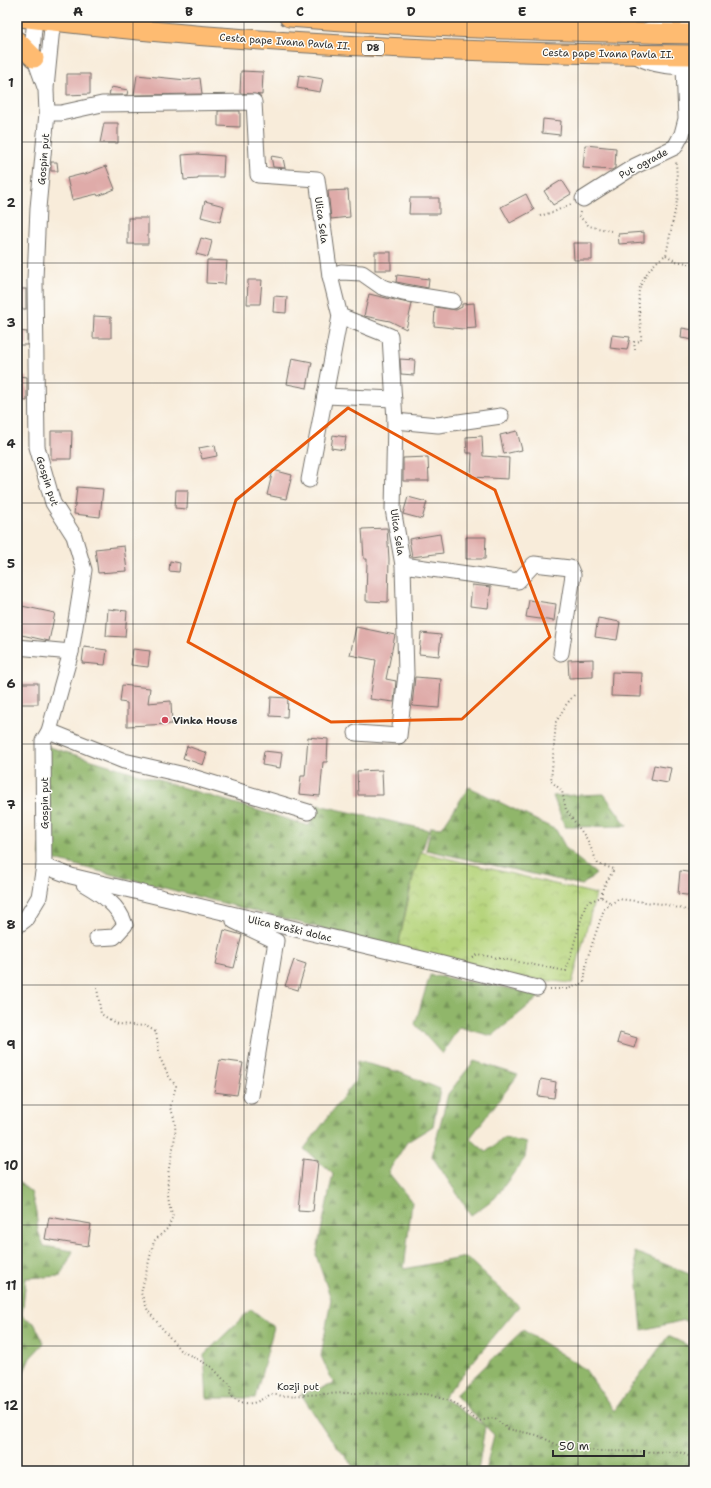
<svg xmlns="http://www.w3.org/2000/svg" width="711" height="1488" viewBox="0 0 711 1488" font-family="'Shantell Sans',sans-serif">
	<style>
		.forest { fill: url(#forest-firs); stroke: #5e704b }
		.park { fill: url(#park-crowns); stroke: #708053 }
		.building { fill: #dfaba9 }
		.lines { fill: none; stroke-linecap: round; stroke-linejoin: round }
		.minor-casing { stroke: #736f68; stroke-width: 17 }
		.major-casing { stroke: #736f68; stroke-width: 21 }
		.path { stroke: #736f68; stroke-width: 2; stroke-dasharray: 1 3; stroke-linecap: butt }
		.minor { stroke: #fff; stroke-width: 15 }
		.major { stroke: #febb71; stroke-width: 19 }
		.marked { fill: none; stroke: #e8590c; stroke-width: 3; stroke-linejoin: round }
		.grid { fill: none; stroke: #2b2b2b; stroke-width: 1; stroke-opacity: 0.55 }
		.poi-dot { fill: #d1495b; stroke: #fdfcf7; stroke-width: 1.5 }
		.labels { text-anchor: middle; stroke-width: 3; stroke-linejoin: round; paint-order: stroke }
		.shield { fill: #fdfcf7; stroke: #6a6a68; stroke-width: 1 }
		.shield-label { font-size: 9px; font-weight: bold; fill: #2b2b2b }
		.street-label { font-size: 10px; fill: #2b2b2b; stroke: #fdfcf7 }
		.poi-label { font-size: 10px; font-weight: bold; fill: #2b2b2b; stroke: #fdfcf7; text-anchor: start }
		.neatline { fill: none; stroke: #2b2b2b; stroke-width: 1.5 }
		.grid-label { font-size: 13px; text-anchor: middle; font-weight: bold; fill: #2b2b2b }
	</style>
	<defs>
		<pattern id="forest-firs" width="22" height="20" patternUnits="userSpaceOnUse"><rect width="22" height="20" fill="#90b66b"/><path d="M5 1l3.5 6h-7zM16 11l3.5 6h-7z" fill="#769458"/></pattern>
		<pattern id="park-crowns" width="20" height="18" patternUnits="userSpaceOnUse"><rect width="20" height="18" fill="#b6d47b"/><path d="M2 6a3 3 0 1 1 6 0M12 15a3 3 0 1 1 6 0" fill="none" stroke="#9db66a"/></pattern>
	</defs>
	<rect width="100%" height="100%" fill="#fdfcf7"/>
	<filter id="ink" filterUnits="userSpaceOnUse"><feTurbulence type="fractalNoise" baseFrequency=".025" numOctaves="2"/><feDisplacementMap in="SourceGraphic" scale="8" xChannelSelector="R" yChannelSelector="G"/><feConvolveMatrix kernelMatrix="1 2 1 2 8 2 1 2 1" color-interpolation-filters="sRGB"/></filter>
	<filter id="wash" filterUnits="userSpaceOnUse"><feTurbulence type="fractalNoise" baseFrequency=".012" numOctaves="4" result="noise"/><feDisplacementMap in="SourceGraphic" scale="16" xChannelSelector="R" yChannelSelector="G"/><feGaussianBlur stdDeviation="0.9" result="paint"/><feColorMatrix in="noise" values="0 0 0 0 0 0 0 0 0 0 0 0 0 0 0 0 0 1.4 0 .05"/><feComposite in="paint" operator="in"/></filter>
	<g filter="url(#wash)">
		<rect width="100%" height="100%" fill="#f8ecda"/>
		<!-- forest -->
		<g class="forest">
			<polygon points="46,746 309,826 318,805 429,830 410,887 398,948 40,856"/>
			<polygon points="469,787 556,830 567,850 596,874 582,885 426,850 431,827 442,828"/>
			<polygon points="604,794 627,826 565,827 553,796"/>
			<polygon points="430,975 543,994 492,1036 459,1027 442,1054 415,1024"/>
			<polygon points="357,1061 399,1072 440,1089 433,1126 407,1142 388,1172 412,1202 404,1269 466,1257 519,1306 443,1398 485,1426 478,1471 357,1471 328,1435 301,1394 334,1384 321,1356 331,1299 316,1255 333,1174 304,1149 355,1081"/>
			<polygon points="474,1061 518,1075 470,1138 486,1152 504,1138 527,1143 525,1158 495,1198 471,1215 432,1156 448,1094"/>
			<polygon points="17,1181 31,1192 36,1212 38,1231 44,1246 73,1251 61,1276 26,1278 22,1316 34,1323 44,1343 30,1358 17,1387"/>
			<polygon points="635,1252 694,1276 694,1334 685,1320 642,1330"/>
			<polygon points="251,1309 274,1327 255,1398 207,1398 204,1355"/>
			<polygon points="523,1330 585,1369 614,1411 668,1336 694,1348 694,1471 485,1471 494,1435 455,1395"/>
		</g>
		<!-- park -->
		<polygon class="park" points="421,852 596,894 572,983 505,976 398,948 414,874"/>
		<g id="blocks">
			<!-- building -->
			<g class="building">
				<polygon points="241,71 263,72 262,95 240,93"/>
				<polygon points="67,74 90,74 90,94 67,95"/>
				<polygon points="137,75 186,80 200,78 202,94 134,95"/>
				<polygon points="299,75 323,79 320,92 297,88"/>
				<polygon points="111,87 128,90 127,95 109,95"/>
				<polygon points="218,111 240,111 240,127 218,126"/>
				<polygon points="543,119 561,121 560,135 542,133"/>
				<polygon points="104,123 118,123 118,143 100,143"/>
				<polygon points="585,145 616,148 615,168 612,170 583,168"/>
				<polygon points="196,154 224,156 223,177 198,177 198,179 184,180 182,155"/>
				<polygon points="271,156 283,158 285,168 273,167"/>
				<polygon points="51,162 57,162 58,171 51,171"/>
				<polygon points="106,166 115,189 98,196 97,194 72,200 67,178 83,174 83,175"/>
				<polygon points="562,180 571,194 553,205 544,191"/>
				<polygon points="348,190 350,217 331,219 328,191"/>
				<polygon points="526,194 534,210 510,223 501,207"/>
				<polygon points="410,198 439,198 439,214 409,214"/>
				<polygon points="205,201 224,206 220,222 201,217"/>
				<rect x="128" y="218" width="20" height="26"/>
				<polygon points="644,232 644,242 619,244 618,234"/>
				<polygon points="201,238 212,241 208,257 196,254"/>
				<polygon points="573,243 592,243 592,260 574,260"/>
				<rect x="375" y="252" width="16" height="18"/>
				<polygon points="207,260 227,261 225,284 206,283"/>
				<polygon points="397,275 429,279 428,288 396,282"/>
				<polygon points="248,280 262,280 260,304 247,304"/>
				<rect x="17" y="289" width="9" height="20"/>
				<polygon points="369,294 412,304 406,329 390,321 364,316"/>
				<polygon points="274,296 287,297 286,313 273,312"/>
				<polygon points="474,303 476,328 463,329 434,326 435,307 456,310 462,307 462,304"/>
				<polygon points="94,316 111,317 111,338 93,338"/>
				<polygon points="682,328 694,330 694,340 681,338"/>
				<polygon points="17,331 27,332 27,345 17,345"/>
				<polygon points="612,335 630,337 627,350 610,348"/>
				<polygon points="292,358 312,362 307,388 287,384"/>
				<polygon points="400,359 415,360 414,375 401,374"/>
				<polygon points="17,376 27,377 27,401 17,400"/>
				<polygon points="51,431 72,431 71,459 51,459"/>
				<polygon points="517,431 522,450 504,454 500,435"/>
				<polygon points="333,435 346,437 344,450 331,448"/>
				<polygon points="482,436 483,456 509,458 508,479 471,477 472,453 467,453 466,437"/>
				<polygon points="215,445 217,456 202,459 199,448"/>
				<polygon points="428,457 429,481 403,481 403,458"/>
				<polygon points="273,470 292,475 286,499 267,495"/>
				<polygon points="77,487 103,489 100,517 74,514"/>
				<polygon points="176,490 188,490 187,509 175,508"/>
				<polygon points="408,497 427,502 422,519 403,514"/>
				<polygon points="387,528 389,559 388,602 366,601 367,559 364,559 362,529"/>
				<polygon points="440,534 443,553 412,557 409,539"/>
				<polygon points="466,537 486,537 485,559 466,559"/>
				<polygon points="124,546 127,571 98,573 95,549"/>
				<polygon points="170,561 180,563 179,572 169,571"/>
				<polygon points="472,585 491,587 488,608 470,606"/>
				<polygon points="529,600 556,604 554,621 526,617"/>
				<polygon points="17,605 55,613 49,641 17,634"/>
				<polygon points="108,609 127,611 125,637 106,636"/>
				<polygon points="598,618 620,622 617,640 595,637"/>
				<polygon points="356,627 395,635 386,679 396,681 394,702 370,699 376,660 350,655"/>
				<polygon points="421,633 441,635 439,656 419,654"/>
				<polygon points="84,647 107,650 105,665 82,663"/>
				<polygon points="133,649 150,651 148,667 131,665"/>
				<polygon points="593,659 593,677 569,678 568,660"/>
				<polygon points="612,672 642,673 641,697 611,696"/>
				<polygon points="415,677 441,679 439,708 412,706"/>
				<rect x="17" y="683" width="21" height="21"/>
				<polygon points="122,685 150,688 148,703 171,701 172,724 127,726 127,703 120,702"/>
				<polygon points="271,697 288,698 287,717 270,716"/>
				<polygon points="308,737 328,739 327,762 323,762 320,796 299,794 301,776 305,776"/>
				<polygon points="187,746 207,753 203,765 183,758"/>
				<polygon points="264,751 282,753 280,768 262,765"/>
				<polygon points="654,765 671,768 668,783 651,780"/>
				<polygon points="382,770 383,795 358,795 357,771"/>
				<polygon points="680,871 694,873 694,896 678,894"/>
				<polygon points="224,930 242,935 234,968 216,964"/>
				<polygon points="294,960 306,964 298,990 285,986"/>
				<polygon points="620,1033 637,1038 634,1048 617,1043"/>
				<polygon points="220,1060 243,1063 237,1095 214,1092"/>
				<polygon points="541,1079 556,1082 554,1098 538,1096"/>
				<polygon points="303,1159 318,1161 313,1211 298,1210"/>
				<polygon points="49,1217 91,1224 88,1246 45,1239"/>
			</g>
		</g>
	</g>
	<g filter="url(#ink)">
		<use href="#blocks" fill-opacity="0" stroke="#736f68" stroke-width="1"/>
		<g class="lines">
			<!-- minor casing -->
			<g class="minor-casing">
				<g id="minor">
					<polyline points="643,32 666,22 694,21"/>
					<path d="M638,57C654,66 674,67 692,67"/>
					<polyline points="46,88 53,17"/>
					<polyline points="47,113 61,113 102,104 254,102 258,175 317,179 330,276 340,316 390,336 395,421 393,509 403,565 406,674 399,736 356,733"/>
					<polyline points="583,199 635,166 675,147 682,134 686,119 684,67"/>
					<polyline points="330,276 341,272 362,273 382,287 403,293 453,301"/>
					<polyline points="326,396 394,399"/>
					<polyline points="395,421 438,425 501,416"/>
					<polyline points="309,480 340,316"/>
					<polyline points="403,565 518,581 534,564 570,568 573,575 561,653"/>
					<polyline points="17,647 71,652"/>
					<polyline points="49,731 124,761 189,776 308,812"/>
					<polyline points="44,866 71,876 439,963 537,988"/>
					<path d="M84,884C101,894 119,905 125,925L114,937L97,938"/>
					<polyline points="234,921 276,941 251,1096"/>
					<polyline points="17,926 25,920 39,897 44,866 43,741 49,731 71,652 84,570 74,536 53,503 37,447 35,279 38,208 47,113 46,90 32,51 35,17"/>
				</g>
			</g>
			<!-- major casing -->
			<g class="major-casing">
				<g id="major">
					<path d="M20,17C244,45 469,53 694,55"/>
					<path d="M289,17C424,28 559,31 694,34"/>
					<polyline points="17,41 34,58"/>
				</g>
			</g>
			<!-- path -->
			<g class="path">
				<polyline points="580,212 579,216 589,226 611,231"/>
				<polyline points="540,216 556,211 571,204"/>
				<polyline points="666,255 675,261 694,264"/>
				<path d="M635,350L634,342L641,341C642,329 637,300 639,291C642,277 654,262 666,255L678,196L676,161"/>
				<polyline points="574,695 566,705 556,722 551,781 562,791 566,810 587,839 598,864 614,869 603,888 601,897"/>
				<polyline points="473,958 477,954 566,971 586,903 601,897 611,903"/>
				<path d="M97,988L101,1014L117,1024L146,1026L156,1032L160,1058L168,1075L176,1086L170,1108C182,1130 170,1152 168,1176C167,1190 168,1203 173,1216L168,1228L154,1241L141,1293L148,1311L180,1350L212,1367L223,1379L231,1385L230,1396C248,1407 253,1405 271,1394L283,1396L346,1393L427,1394L453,1402L478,1421L494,1418L508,1429L537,1435L560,1446L596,1451L679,1452L694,1458"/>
				<polyline points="550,989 567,989 584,983 587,959 604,909 618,899 663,904 694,912"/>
			</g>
			<!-- minor -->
			<use href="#minor" class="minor"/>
			<!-- major -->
			<use href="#major" class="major"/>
		</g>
	</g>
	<!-- marked area -->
	<path class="marked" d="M348,408L495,490L550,637L462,719L331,722L188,642L236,500Z"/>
	<!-- grid -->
	<path class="grid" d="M133,17V1471M244,17V1471M356,17V1471M467,17V1471M578,17V1471M17,142H694M17,263H694M17,383H694M17,503H694M17,624H694M17,744H694M17,864H694M17,985H694M17,1105H694M17,1225H694M17,1346H694"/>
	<!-- markers -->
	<circle class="poi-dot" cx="165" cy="720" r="4"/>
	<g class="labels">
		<!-- shield labels -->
		<rect class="shield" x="362" y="41" width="22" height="14" rx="3"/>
		<g class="shield-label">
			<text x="373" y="51">D8</text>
		</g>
		<!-- street labels -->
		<g class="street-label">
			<text transform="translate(285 41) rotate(4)" y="4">Cesta pape Ivana Pavla II.</text>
			<text transform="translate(608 53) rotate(1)" y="4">Cesta pape Ivana Pavla II.</text>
			<text transform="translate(43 159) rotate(-85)" y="4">Gospin put</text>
			<text transform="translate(643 163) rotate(-28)" y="4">Put ograde</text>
			<text transform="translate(322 220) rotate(82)" y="4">Ulica Sela</text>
			<text transform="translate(48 481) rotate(72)" y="4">Gospin put</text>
			<text transform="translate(398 532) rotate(81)" y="4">Ulica Sela</text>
			<text transform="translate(44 803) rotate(-90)" y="4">Gospin put</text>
			<text transform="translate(290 928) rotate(13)" y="4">Ulica Braški dolac</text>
			<text x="298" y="1390">Kozji put</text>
		</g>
		<!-- poi labels -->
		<g class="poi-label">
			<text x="173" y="724">Vinka House</text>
		</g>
	</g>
	<!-- margin -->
	<rect width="711" height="1488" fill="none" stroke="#fdfcf7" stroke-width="44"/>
	<!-- scale -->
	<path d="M553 1450v6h91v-6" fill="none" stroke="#2b2b2b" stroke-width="2"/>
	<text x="559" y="1450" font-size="12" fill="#2b2b2b" stroke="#fdfcf7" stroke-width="3" paint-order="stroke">50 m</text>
	<rect x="22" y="22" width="667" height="1444" class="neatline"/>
	<g class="grid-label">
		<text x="78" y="16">A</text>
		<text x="189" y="16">B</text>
		<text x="300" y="16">C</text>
		<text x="411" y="16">D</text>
		<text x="522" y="16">E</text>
		<text x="633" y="16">F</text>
		<text x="11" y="87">1</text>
		<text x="11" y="207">2</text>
		<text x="11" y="327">3</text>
		<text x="11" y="448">4</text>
		<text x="11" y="568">5</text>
		<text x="11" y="688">6</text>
		<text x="11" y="809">7</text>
		<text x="11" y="929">8</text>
		<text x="11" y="1049">9</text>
		<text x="11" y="1170">10</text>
		<text x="11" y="1290">11</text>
		<text x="11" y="1410">12</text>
	</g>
</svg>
